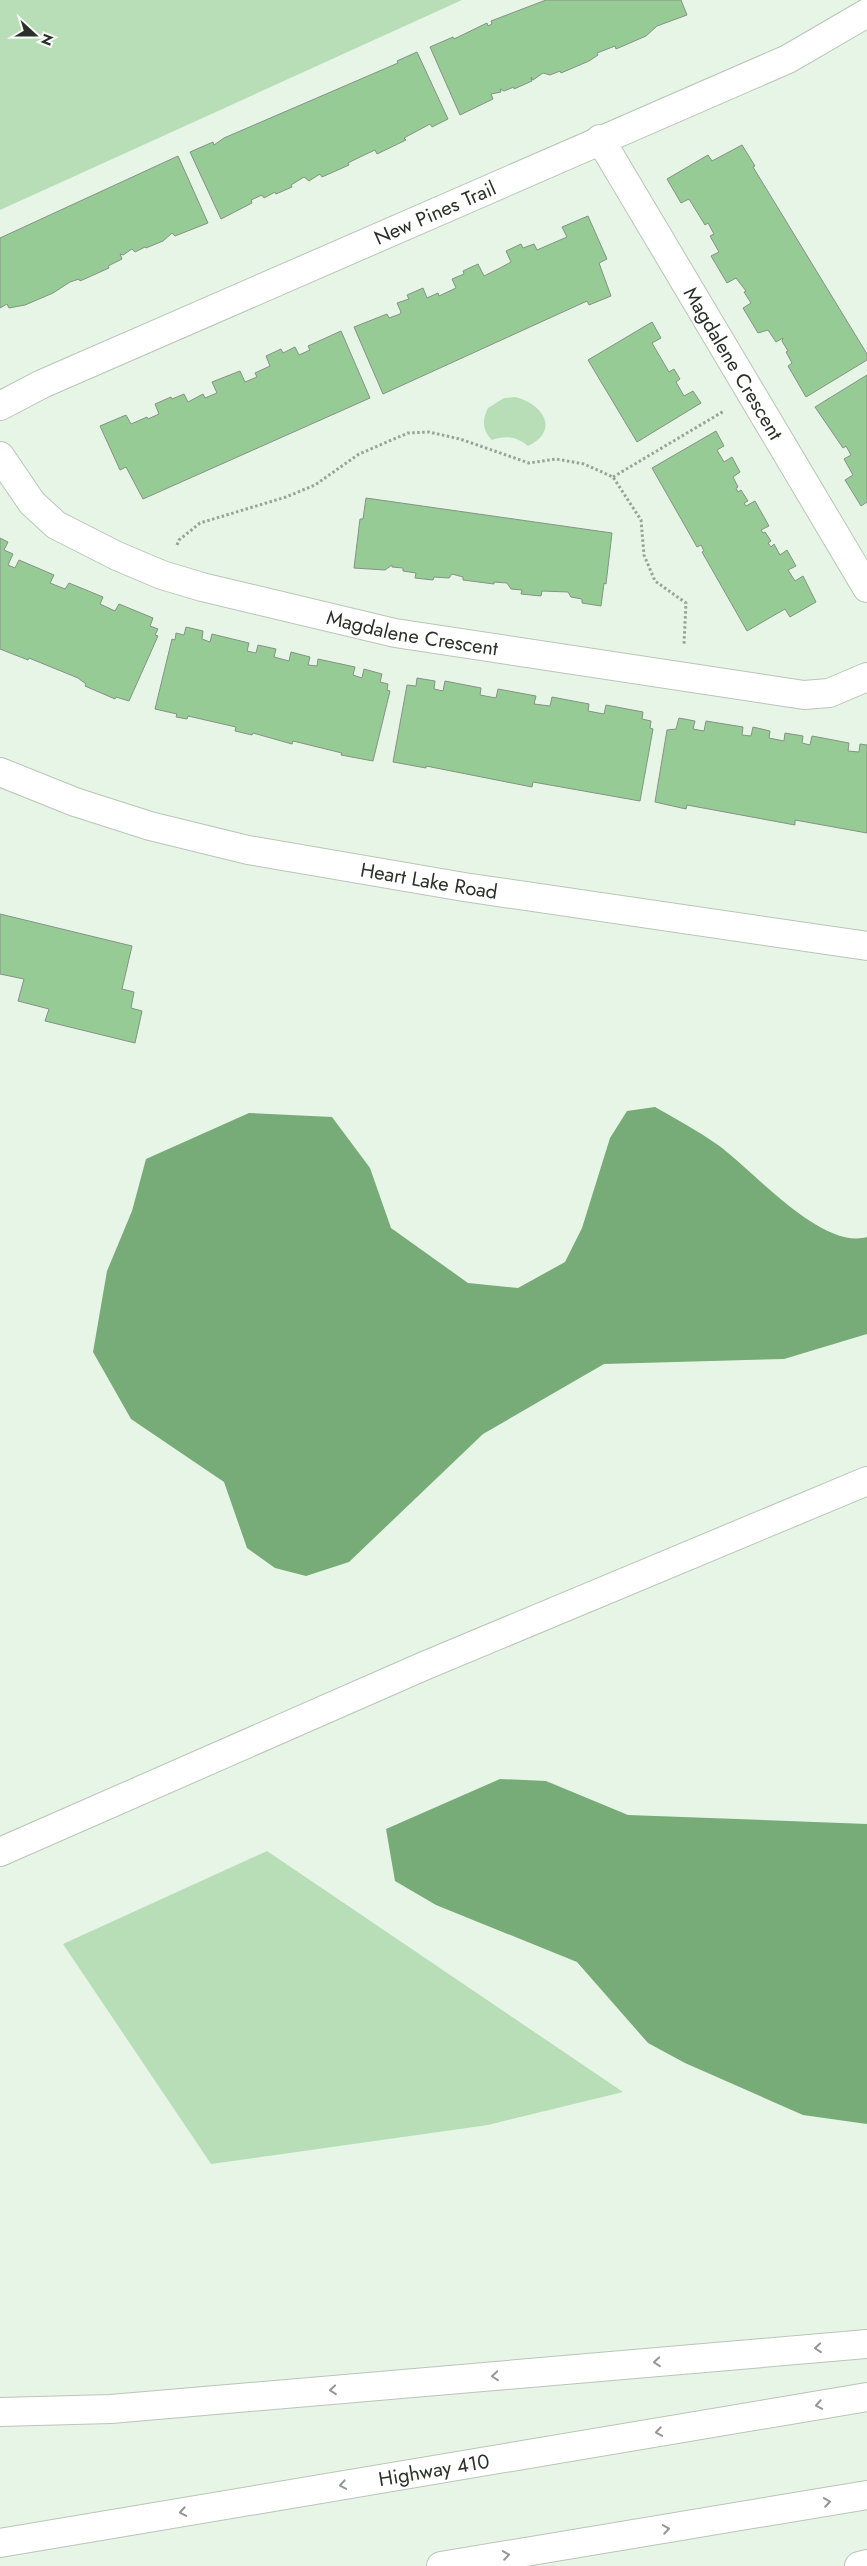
<svg xmlns="http://www.w3.org/2000/svg" width="867" height="2566" viewBox="0 0 867 2566" font-family="Jost,sans-serif">
	<style>
		.green { fill: #b7deb7 }
		.water { fill: #77ab77 }
		.building { fill: #96cb96; stroke: #859384 }
		.lines { fill: none; stroke-linecap: round; stroke-linejoin: round }
		.minor-casing { stroke: #b8c6b7; stroke-width: 30 }
		.highway-casing { stroke: #b8c6b7; stroke-width: 30 }
		.path { stroke: #99a498; stroke-width: 3; stroke-dasharray: 2.5 2.5; stroke-linecap: butt }
		.minor { stroke: #fff; stroke-width: 28 }
		.highway { stroke: #fff; stroke-width: 28 }
		.oneway { stroke: #949894 }
		.labels { text-anchor: middle; stroke-width: 5; stroke-linejoin: round; paint-order: stroke }
		.street-label { font-size: 20px; fill: #2a302a; stroke: #fbfefb }
	</style>
	<rect width="100%" height="100%" fill="#e6f5e5"/>
	<!-- green -->
	<g class="green">
		<polygon points="0,0 462,0 0,210"/>
		<path d="M515,397C542,403 561,430 528,446C517,437 507,435 492,440C482,430 482,420 488,408L504,398Z"/>
		<polygon points="267,1851 623,2092 488,2125 211,2164 63,1944"/>
	</g>
	<!-- water -->
	<g class="water">
		<path d="M655,1107C676,1119 698,1131 718,1145C753,1170 821,1250 867,1237V1334L784,1359L604,1364L483,1434L349,1562L306,1576L275,1568L247,1548L224,1482L131,1419L93,1352L107,1271L132,1211L146,1159L249,1113L332,1117L370,1168L391,1228L468,1283L518,1288L565,1262L582,1228L610,1138L627,1111Z"/>
		<polygon points="500,1779 546,1781 628,1815 867,1824 867,2124 803,2115 685,2063 648,2043 577,1962 436,1905 395,1881 386,1829"/>
	</g>
	<!-- building -->
	<g class="building">
		<polygon points="546,0 681,0 687,15 657,26 646,36 616,49 615,46 597,53 598,55 589,61 561,73 560,71 550,75 543,73 533,80 531,77 532,81 514,89 514,87 504,91 500,89 501,92 491,94 493,99 460,115 430,47 453,37 454,39 487,23 488,26 492,24 491,21"/>
		<polygon points="417,52 448,119 432,127 430,124 404,138 406,140 377,154 375,150 360,157 348,163 349,165 322,177 320,174 309,181 304,177 291,185 292,187 276,194 275,192 264,198 262,195 251,200 252,203 221,219 190,152 213,142 214,145 224,138 398,63 397,61"/>
		<polygon points="742,145 755,166 753,167 867,354 867,360 806,397 788,366 792,363 786,352 788,351 782,341 783,338 776,342 768,330 758,333 743,308 751,303 744,292 746,291 736,278 727,283 711,256 719,252 710,236 714,234 708,223 705,225 689,199 681,203 667,179 708,155 712,161"/>
		<polygon points="178,156 208,223 175,236 172,233 163,241 146,248 145,247 135,252 132,249 123,255 120,254 122,259 108,266 109,268 80,281 79,279 70,282 53,293 25,305 9,308 7,304 0,308 0,238"/>
		<polygon points="588,216 607,259 599,263 611,296 589,305 587,301 383,394 354,327 387,314 389,318 400,314 401,312 397,303 409,299 407,295 423,288 427,298 438,293 439,296 456,288 452,279 464,274 463,271 478,264 484,276 500,268 511,262 506,251 521,244 523,248 534,244 537,250 567,237 562,227"/>
		<polygon points="652,322 661,338 652,343 669,372 674,369 680,379 676,382 684,396 693,391 701,403 637,442 588,360"/>
		<polygon points="341,331 370,398 143,499 126,467 120,470 100,426 126,415 131,424 147,417 148,419 159,414 155,404 171,397 172,399 184,394 188,402 203,394 205,398 217,393 212,382 240,371 245,382 257,377 255,373 270,366 266,356 281,349 283,353 295,347 299,355 310,350 308,346"/>
		<polygon points="867,375 867,502 861,506 845,480 853,475 844,459 851,455 846,446 843,448 815,407"/>
		<polygon points="716,431 724,446 717,450 724,462 732,457 740,472 733,477 738,487 736,488 738,492 741,490 748,501 744,503 746,506 755,501 769,526 761,530 763,533 765,532 771,541 768,543 771,547 774,544 780,555 787,550 796,566 788,570 795,581 803,576 816,602 790,617 785,609 747,631 702,552 704,551 701,545 697,547 652,468"/>
		<polygon points="366,498 612,533 606,584 604,583 601,606 582,603 582,599 571,597 568,592 542,591 541,596 521,594 522,590 511,589 507,583 494,582 494,584 463,580 463,577 452,574 449,578 434,577 433,580 415,578 416,573 403,571 403,568 392,567 392,565 385,570 354,568 360,519 363,519"/>
		<polygon points="0,538 8,542 4,550 13,554 8,565 15,568 19,560 54,575 50,583 65,589 69,583 103,597 100,604 115,611 119,604 153,618 150,626 158,629 155,635 158,636 129,701 116,697 115,699 85,686 86,684 78,678 29,658 28,660 0,649"/>
		<polygon points="186,627 203,631 202,639 210,642 212,634 249,643 247,651 256,653 258,645 276,649 274,657 289,661 291,652 310,657 308,665 317,666 318,659 355,667 353,675 362,678 364,669 382,674 380,682 388,684 387,690 390,691 373,761 341,755 342,753 293,741 292,744 253,733 252,735 235,731 236,727 188,716 187,719 176,717 177,714 155,709 172,639 175,640 176,633 184,635"/>
		<polygon points="417,678 435,681 434,689 443,691 445,681 481,688 480,695 496,698 498,689 536,696 534,704 550,706 552,697 589,704 588,711 604,714 606,705 643,712 642,719 651,721 650,728 653,729 640,801 533,782 532,787 426,766 426,768 393,762 407,685 416,686"/>
		<polygon points="679,718 695,721 693,729 704,731 706,721 743,727 742,735 751,736 753,727 770,731 769,738 784,741 785,733 803,736 802,743 810,745 812,736 849,743 848,751 859,752 860,744 867,745 867,833 795,820 795,825 687,805 686,809 655,802 667,730 676,729"/>
		<polygon points="0,914 132,946 122,989 134,992 131,1008 142,1011 135,1043 45,1021 49,1009 18,1001 24,979 0,974"/>
	</g>
	<g class="lines">
		<!-- minor casing -->
		<g class="minor-casing">
			<g id="minor">
				<path id="s1" d="M600,139L867,588"/>
				<path id="s2" d="M0,406L42,384L788,59L867,13"/>
				<path id="s3" d="M0,456L32,503L56,525L117,556L162,575L202,587L395,633L804,695L829,693L867,677"/>
				<path id="s4" d="M0,772L75,802L150,826L248,850L464,887L867,946"/>
				<polyline points="0,1852 424,1666 867,1481"/>
			</g>
		</g>
		<!-- highway casing -->
		<g class="highway-casing">
			<g id="highway">
				<polyline points="0,2412 111,2409 867,2344"/>
				<path id="s5" d="M0,2543L867,2397"/>
				<polyline points="441,2566 867,2495"/>
				<polyline points="859,2566 867,2564"/>
			</g>
		</g>
		<!-- path -->
		<g class="path">
			<polyline points="613,477 724,411"/>
			<polyline points="177,545 179,540 200,523 286,497 315,485 359,454 408,433 429,432 460,439 529,463 556,459 584,464 613,477 641,520 644,555 655,581 686,603 684,644"/>
		</g>
		<!-- minor -->
		<use href="#minor" class="minor"/>
		<!-- highway -->
		<use href="#highway" class="highway"/>
	</g>
	<!-- one-way arrows -->
	<defs><path id="oneway-chevron" d="M-2-3.5L2.5 0L-2 3.5" fill="none" stroke-width="1.6" stroke-linecap="round" stroke-linejoin="round" transform="scale(1.25)"/></defs>
	<g class="oneway">
		<use href="#oneway-chevron" transform="translate(818 2348) rotate(175)"/>
		<use href="#oneway-chevron" transform="translate(657 2362) rotate(175)"/>
		<use href="#oneway-chevron" transform="translate(495 2376) rotate(175)"/>
		<use href="#oneway-chevron" transform="translate(333 2390) rotate(175)"/>
		<use href="#oneway-chevron" transform="translate(819 2405) rotate(170)"/>
		<use href="#oneway-chevron" transform="translate(659 2432) rotate(170)"/>
		<use href="#oneway-chevron" transform="translate(343 2485) rotate(170)"/>
		<use href="#oneway-chevron" transform="translate(827 2502) rotate(-9)"/>
		<use href="#oneway-chevron" transform="translate(183 2512) rotate(170)"/>
		<use href="#oneway-chevron" transform="translate(666 2529) rotate(-9)"/>
		<use href="#oneway-chevron" transform="translate(506 2555) rotate(-9)"/>
	</g>
	<g class="labels">
		<!-- street labels -->
		<g class="street-label">
			<text dy="7" stroke="none"><textPath href="#s2" startOffset="476">New Pines Trail</textPath></text>
			<text dy="7" stroke="none"><textPath href="#s1" startOffset="261">Magdalene Crescent</textPath></text>
			<text dy="7" stroke="none"><textPath href="#s3" startOffset="464">Magdalene Crescent</textPath></text>
			<text dy="7" stroke="none"><textPath href="#s4" startOffset="444">Heart Lake Road</textPath></text>
			<text dy="7" stroke="none"><textPath href="#s5" startOffset="440">Highway 410</textPath></text>
		</g>
	</g>
	<!-- north arrow -->
	<g transform="translate(35 35) rotate(111)" stroke="#fbfefb" stroke-width="4" paint-order="stroke">
	<path d="M0-4L9 19L0 12L-9 19Z" fill="#2a302a"/>
	<text y="-8" font-size="14" font-weight="bold" text-anchor="middle" fill="#2a302a">N</text>
	</g>
</svg>
